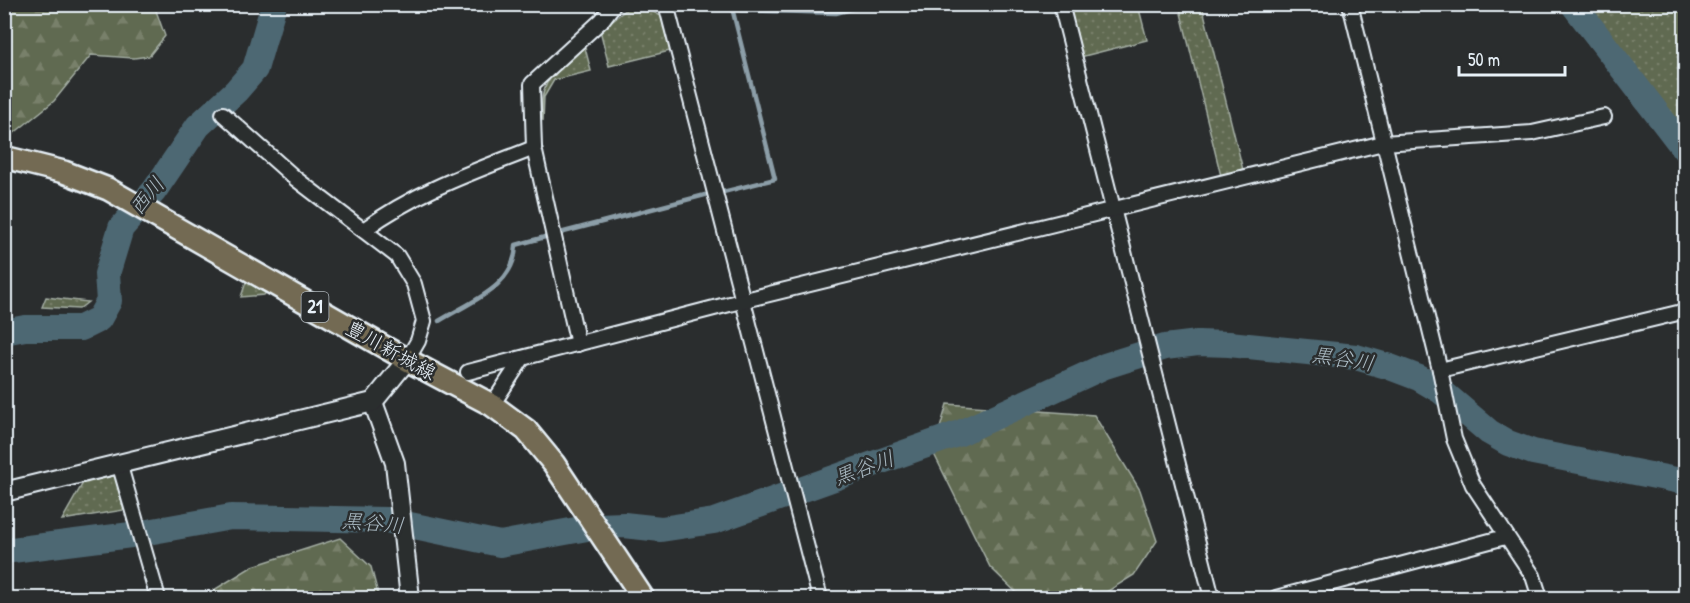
<svg xmlns="http://www.w3.org/2000/svg" width="1690" height="603" viewBox="0 0 1690 603" font-family="'Patrick Hand','Klee One',sans-serif">
	<style>
		.grass { fill: url(#grass-dots); stroke: #a4aea4; stroke-width: 1.5 }
		.forest { fill: url(#forest-firs); stroke: #a4aea4; stroke-width: 1.5 }
		.lines { fill: none; stroke-linecap: round; stroke-linejoin: round }
		.stream { stroke: #8c9ea8; stroke-width: 4.5 }
		.river { stroke: #4e6773; stroke-width: 26 }
		.street-casing { stroke: #e8f1f8; stroke-width: 18 }
		.secondary-casing { stroke: #e8f1f8; stroke-width: 22 }
		.primary-casing { stroke: #e8f1f8; stroke-width: 26 }
		.street { stroke: #2a2d2e; stroke-width: 14 }
		.secondary { stroke: #2a2d2e; stroke-width: 18 }
		.primary { stroke: #736b52; stroke-width: 21 }
		.labels { text-anchor: middle; stroke-width: 5; stroke-linejoin: round; paint-order: stroke }
		.shield { fill: #2a2d2e; stroke: #afb6bb; stroke-width: 1.5 }
		.shield-label { font-size: 18px; font-weight: bold; fill: #e8f1f8 }
		.street-label { font-size: 20px; fill: #e8f1f8; stroke: #2a2d2e }
		.water-label { font-size: 21px; font-style: italic; fill: #aabac3; stroke: #2a2d2e }
	</style>
	<defs>
		<pattern id="grass-dots" width="8" height="8" patternUnits="userSpaceOnUse" patternTransform="scale(1.5)"><rect width="8" height="8" fill="#616a51"/><path d="M2 2h.1M6 6h.1" fill="none" stroke="#78806b" stroke-width="1.8" stroke-linecap="round"/></pattern>
		<pattern id="forest-firs" width="22" height="20" patternUnits="userSpaceOnUse" patternTransform="scale(1.5)"><rect width="22" height="20" fill="#616a51"/><path d="M5 1l3.5 6h-7zM16 11l3.5 6h-7z" fill="#78806b"/></pattern>
	</defs>
	<rect width="100%" height="100%" fill="#2a2d2e"/>
	<filter id="ink" filterUnits="userSpaceOnUse"><feTurbulence type="fractalNoise" baseFrequency=".0167" numOctaves="2"/><feDisplacementMap in="SourceGraphic" scale="12" xChannelSelector="R" yChannelSelector="G"/><feConvolveMatrix kernelMatrix="1 2 1 2 8 2 1 2 1" color-interpolation-filters="sRGB"/></filter>
	<g filter="url(#ink)">
		<!-- grass -->
		<g class="grass">
			<polygon points="1067,5 1138,5 1147,40 1080,57"/>
			<polygon points="1179,5 1202,5 1243,170 1221,176"/>
			<polygon points="1589,5 1685,5 1685,132 1639,79"/>
			<polygon points="627,9 648,9 661,16 670,51 609,66 600,30"/>
			<path d="M584,44L591,71L554,80L544,97L543,121C536,79 557,71 584,44Z"/>
			<polygon points="248,276 269,289 264,295 241,297"/>
			<polygon points="46,297 88,302 79,309 42,307"/>
			<polygon points="115,475 124,510 62,520 83,483"/>
		</g>
		<!-- forest -->
		<g class="forest">
			<polygon points="4,5 154,5 165,36 149,56 134,58 91,55 54,101 8,138 4,137"/>
			<polygon points="947,404 1094,415 1140,490 1157,541 1134,575 1097,598 1022,598 990,567 933,452"/>
			<polygon points="340,538 371,567 379,598 201,598 253,566"/>
		</g>
		<g class="lines">
			<!-- stream -->
			<g class="stream">
				<polyline points="740,10 836,13 870,4"/>
				<polyline points="723,192 775,179 731,4"/>
				<polyline points="560,233 705,195"/>
				<path d="M439,321C471,301 515,287 516,245L545,237"/>
			</g>
			<!-- river -->
			<g class="river">
				<polyline points="1573,4 1686,151"/>
				<polyline points="4,332 25,328 81,328 99,319 109,301 107,274 121,228 154,191 198,126 236,91 255,69 274,4"/>
				<polyline points="4,551 131,535 231,517 386,520 500,544 598,526 624,525 661,529 714,521 960,433 1105,366 1165,347 1198,343 1229,344 1356,357 1390,367 1419,378 1441,391 1489,432 1508,443 1533,452 1686,482"/>
			</g>
			<!-- street casing -->
			<g class="street-casing">
				<g id="street">
					<polyline points="666,4 820,598"/>
					<polyline points="1061,4 1212,598"/>
					<polyline points="1350,4 1440,370 1454,439 1473,485 1533,576 1540,598"/>
					<polyline points="223,114 296,179 397,256 414,284 424,321 418,341 407,360"/>
					<path d="M365,229C419,190 473,172 534,148"/>
					<polyline points="578,344 534,148 532,84 602,20 614,4"/>
					<polyline points="1440,370 1686,311"/>
					<polyline points="468,372 741,301 1383,143 1532,133 1604,117"/>
					<polyline points="492,405 522,359"/>
					<polyline points="119,463 158,598"/>
					<polyline points="1276,598 1505,537"/>
				</g>
			</g>
			<!-- secondary casing -->
			<g class="secondary-casing">
				<g id="secondary">
					<polyline points="373,402 395,463 410,598"/>
					<polyline points="4,492 373,402 407,360"/>
				</g>
			</g>
			<!-- primary casing -->
			<g class="primary-casing">
				<polyline id="primary" points="4,157 64,172 108,189 407,360 492,405 526,430 554,464 643,598"/>
			</g>
			<!-- street -->
			<use href="#street" class="street"/>
			<!-- secondary -->
			<use href="#secondary" class="secondary"/>
			<!-- primary -->
			<use href="#primary" class="primary"/>
		</g>
	</g>
	<g class="labels">
		<!-- shield labels -->
		<rect class="shield" x="301.5" y="292" width="27" height="30" rx="4.5"/>
		<g class="shield-label">
			<text x="315" y="313">21</text>
		</g>
		<!-- street labels -->
		<g class="street-label">
			<text transform="translate(391 350) rotate(29)" y="7">豊川新城線</text>
		</g>
		<!-- water labels -->
		<g class="water-label">
			<text transform="translate(147 196) rotate(-51)" y="7">西川</text>
			<text transform="translate(1343 359) rotate(9)" y="7">黒谷川</text>
			<text transform="translate(864 468) rotate(-20)" y="7">黒谷川</text>
			<text transform="translate(373 523) rotate(5)" y="7">黒谷川</text>
		</g>
	</g>
	<!-- margin -->
	<rect width="1690" height="603" fill="none" stroke="#2a2d2e" stroke-width="24"/>
	<rect x="12" y="12" width="1666" height="579" fill="none" stroke="#e8f1f8" stroke-width="2" filter="url(#ink)"/>
	<!-- scale -->
	<path d="M1459 66v9h106v-9" fill="none" stroke="#e8f1f8" stroke-width="3"/>
	<text x="1468" y="66" font-size="18" fill="#e8f1f8" stroke="#2a2d2e" stroke-width="4.5" paint-order="stroke">50 m</text>
</svg>
